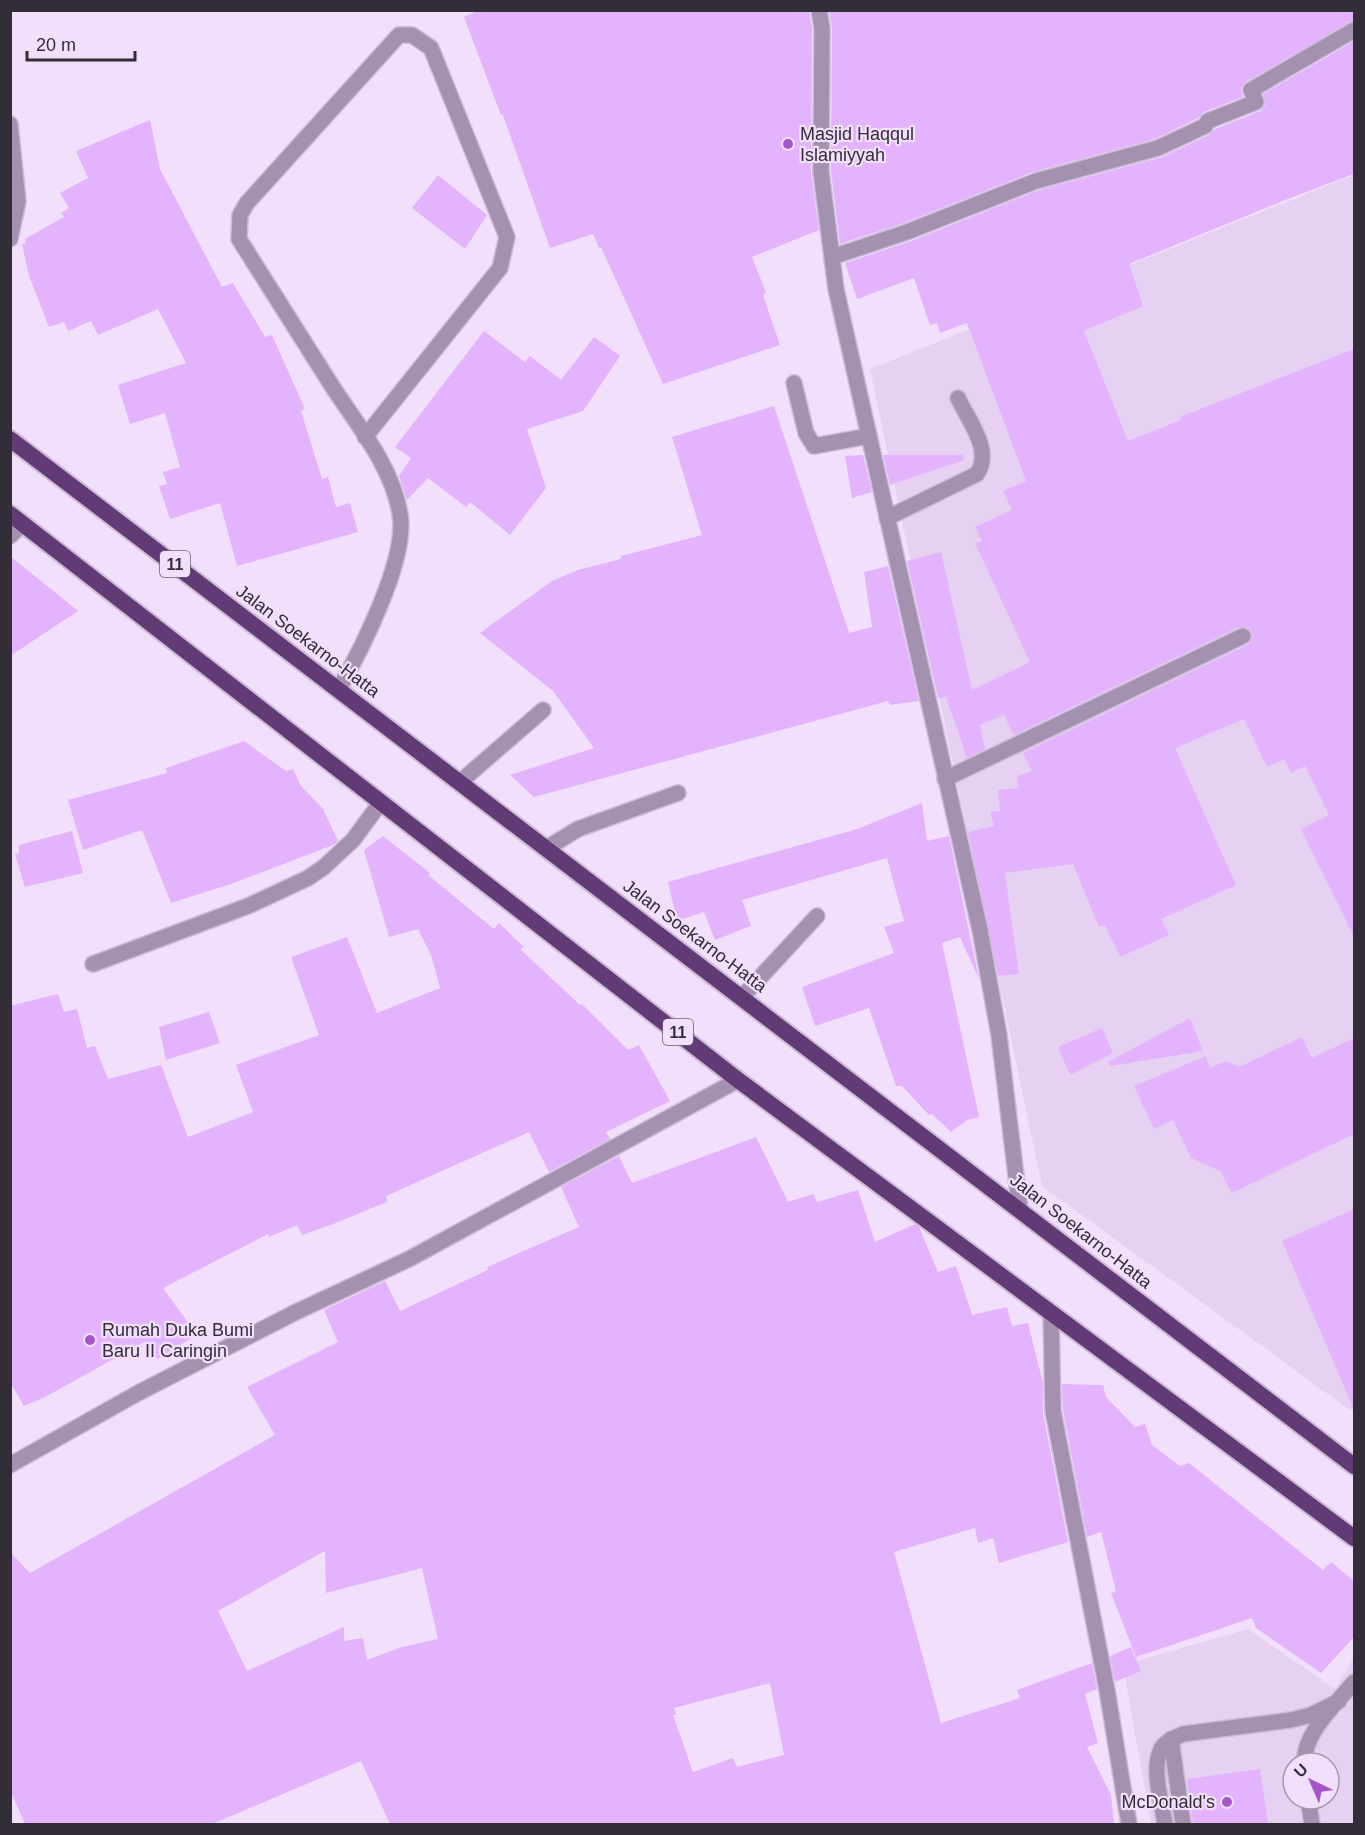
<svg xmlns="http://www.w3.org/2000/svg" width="1365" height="1835" viewBox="0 0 1365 1835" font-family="Helvetica,sans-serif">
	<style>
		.built { fill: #e6d1f2; fill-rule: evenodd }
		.building { fill: #e4b3fe; fill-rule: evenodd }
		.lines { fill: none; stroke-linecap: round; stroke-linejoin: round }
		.service-casing { stroke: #cbbbd4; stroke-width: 18 }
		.minor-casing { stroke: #cbbbd4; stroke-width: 18 }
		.trunk-casing { stroke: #cbbbd4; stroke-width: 20 }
		.service { stroke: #a490af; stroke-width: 15 }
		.minor { stroke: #a490af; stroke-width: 15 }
		.trunk { stroke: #623a76; stroke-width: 16 }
		.poi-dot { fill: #a457c9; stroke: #f1dffb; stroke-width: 2 }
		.labels { text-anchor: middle; stroke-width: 4.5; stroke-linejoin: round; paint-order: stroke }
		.shield { fill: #f1dffb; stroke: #6c6272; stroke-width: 1.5 }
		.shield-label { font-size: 16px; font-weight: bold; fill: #332d37 }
		.poi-label { font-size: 18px; fill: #332d37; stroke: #f1dffb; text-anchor: start }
		.street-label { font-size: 18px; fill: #332d37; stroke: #f1dffb }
	</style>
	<rect width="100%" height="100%" fill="#f1dffb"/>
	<!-- built -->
	<g class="built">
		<polygon points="1354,175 1354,1413 1042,1186 870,369"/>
		<path d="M1248,1629L1335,1689L1354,1657V1824H1151L1123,1665ZM1293,1763H1329V1799H1293Z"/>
	</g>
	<!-- building -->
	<g class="building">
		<polygon points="479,10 809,10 812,29 811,172 819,230 752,257 766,293 763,295 780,345 663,384 601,247 599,248 593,234 550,248 503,115 501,115 464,17"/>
		<polygon points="829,10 1354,10 1354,20 1246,82 1241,89 1243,97 1204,112 1198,118 1155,139 1033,172 904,223 840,244 831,171 832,28"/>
		<polygon points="1354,41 1354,174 1285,200 1129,264 1143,306 1084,331 1128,441 1181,420 1180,417 1354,349 1354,937 1301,829 1329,815 1305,766 1291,773 1284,759 1267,767 1244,719 1175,748 1236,885 1161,919 1169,935 1120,957 1105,925 1099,927 1073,864 1005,873 1019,974 998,976 968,832 994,826 990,812 1000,811 998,790 1018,788 1017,776 1032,771 1023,753 1247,645 1251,641 1252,632 1248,628 1239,627 1014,735 1004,715 980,725 985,749 967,758 946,697 938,698 907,561 941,552 972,690 1030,662 975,543 982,541 975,527 1012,510 1003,491 1026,481 967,323 940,333 937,323 930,325 914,278 857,299 845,263 911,241 1039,190 1162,157 1209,135 1215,129 1260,111 1266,104 1263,94"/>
		<polygon points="150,120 160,169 222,287 233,283 265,337 272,335 305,409 301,411 322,479 328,477 336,507 350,503 358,532 237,566 220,503 170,519 159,486 167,484 163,472 180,467 165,413 130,424 118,385 186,363 158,309 98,335 91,321 68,331 64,322 49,327 29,276 22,244 26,243 25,239 64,217 61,213 69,208 60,193 88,178 76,151"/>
		<polygon points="438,175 487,215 465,249 412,208"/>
		<polygon points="484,331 525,362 530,356 561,380 594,337 620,356 583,411 527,429 546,488 510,535 470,502 466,507 428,478 407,500 399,476 411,458 395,447"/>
		<polygon points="774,406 849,633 872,627 864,572 888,566 919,701 890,705 888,701 534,797 510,775 594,748 553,691 480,633 552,581 578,570 621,559 621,556 702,535 672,437"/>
		<polygon points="863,455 872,492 852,498 845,456"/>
		<polygon points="883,455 963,455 964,460 890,485"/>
		<polygon points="10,556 78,611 10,656"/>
		<polygon points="244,741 286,771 293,769 301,786 323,809 338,841 333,845 231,884 171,903 142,830 83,850 68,800 167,773 166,768"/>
		<polygon points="922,803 927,841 949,836 979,979 960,937 942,943 979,1117 967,1120 951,1132 932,1114 929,1115 902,1086 896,1086 869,1008 815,1026 802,987 894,953 884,927 904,921 887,858 742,900 751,926 715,940 704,912 677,921 668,882 857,829"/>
		<polygon points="72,831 83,873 25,887 15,854 19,853 19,845"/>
		<polygon points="383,836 430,873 428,875 494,929 499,923 524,947 520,949 580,1005 582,1004 628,1050 639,1045 670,1101 606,1132 610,1139 549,1172 529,1132 386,1196 387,1202 333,1224 302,1235 297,1225 269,1237 268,1234 163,1288 197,1335 157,1359 146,1341 45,1397 24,1406 10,1382 10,1006 58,994 64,1012 77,1009 87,1048 95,1046 108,1079 161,1065 188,1137 253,1112 236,1065 319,1035 291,957 347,937 377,1013 440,988 431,955 418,929 389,937 364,850"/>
		<polygon points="209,1012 220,1043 166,1060 159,1027"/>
		<polygon points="1190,1018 1203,1051 1110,1066 1108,1062"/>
		<polygon points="1102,1028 1113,1053 1070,1075 1058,1047"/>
		<polygon points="1302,1037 1312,1058 1354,1038 1354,1134 1232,1193 1220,1171 1191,1158 1173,1120 1154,1129 1134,1086 1206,1056 1210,1068 1226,1061 1239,1067"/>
		<path d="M756,1137L788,1202L813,1194L817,1202L858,1190L875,1242L915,1224L919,1227L938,1272L956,1266L972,1315L1007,1307L1012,1326L1028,1323L1043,1383V1413L1068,1542L999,1563L993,1538L978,1543L975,1528L894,1552L941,1723L1020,1698L1017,1690L1092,1663L1097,1689L1085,1694L1098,1743L1087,1747L1111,1795L1114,1824H390L361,1761L212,1824H25L10,1790V1552L30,1573L275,1435L247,1387L338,1342L324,1310L385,1281L400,1311L488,1270L487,1267L579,1227L561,1187L619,1156L632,1183ZM325,1551L326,1593L422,1568L438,1639L402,1647L367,1660L363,1638L344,1641V1627L247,1671L218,1611ZM770,1683L784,1755L737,1767L733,1758L693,1772L673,1715H676L674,1708Z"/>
		<polygon points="1354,1209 1354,1410 1282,1241"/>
		<polygon points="1062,1384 1103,1385 1106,1397 1135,1427 1145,1424 1152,1445 1180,1466 1189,1463 1323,1570 1331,1562 1354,1581 1354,1637 1321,1673 1256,1628 1252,1618 1136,1657 1111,1593 1116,1591 1101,1532 1087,1537 1063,1410"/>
		<polygon points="1131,1647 1141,1671 1115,1682 1110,1656"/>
		<polygon points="1260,1769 1268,1824 1193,1824 1187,1779"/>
	</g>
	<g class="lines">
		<!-- service casing -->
		<g class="service-casing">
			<g id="service">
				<polyline points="10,124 18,201 10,239"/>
				<polyline points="794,383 806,433 814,446 869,436"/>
				<path d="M887,518L977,474C993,450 969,422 958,398"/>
				<polyline points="10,536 23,524"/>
				<path d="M339,689C361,650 408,559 400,514C392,466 358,426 332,386C301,337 270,288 239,239L240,215L247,203L399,35H412L431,48L507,237L500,268L365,437"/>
				<polyline points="945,779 1243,636"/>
				<polyline points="460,782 543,710"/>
				<polyline points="547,848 578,829 678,793"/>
				<polyline points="93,964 248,906 308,878 324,867 353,840 381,802"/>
				<polyline points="742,997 817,916"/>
				<polyline points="10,1465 138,1393 294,1313 409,1259 738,1080"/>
				<polyline points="1171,1739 1183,1824"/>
				<path d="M1304,1763C1305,1730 1335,1706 1354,1682"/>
				<polyline points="1308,1799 1312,1824"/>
				<path d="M1165,1824C1162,1804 1151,1769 1161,1749C1165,1741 1175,1738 1183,1734L1291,1720L1311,1715L1339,1701"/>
			</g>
		</g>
		<!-- minor casing -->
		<g class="minor-casing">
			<g id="minor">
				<polyline points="819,10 822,28 821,172 836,289 980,930 999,1035 1020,1209"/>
				<polyline points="832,257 907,232 1036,181 1158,148 1205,126 1208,121 1256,102 1251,90 1354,30"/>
				<polyline points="1051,1313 1053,1411 1107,1690 1129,1824"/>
			</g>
		</g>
		<!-- trunk casing -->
		<g class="trunk-casing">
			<g id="trunk">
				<polyline points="10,439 1354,1466"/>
				<polyline points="10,514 738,1080 1354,1538"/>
			</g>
		</g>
		<!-- service -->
		<use href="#service" class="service"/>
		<!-- minor -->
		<use href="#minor" class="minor"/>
		<!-- trunk -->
		<use href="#trunk" class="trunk"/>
	</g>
	<!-- markers -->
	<g class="poi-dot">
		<circle cx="788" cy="144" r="6"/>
		<circle cx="90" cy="1340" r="6"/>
		<circle cx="1227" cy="1802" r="6"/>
	</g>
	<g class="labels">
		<!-- shield labels -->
		<g class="shield">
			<rect x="160" y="551" width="30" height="26" rx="4.5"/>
			<rect x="663" y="1019" width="30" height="26" rx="4.5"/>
		</g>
		<g class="shield-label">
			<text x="175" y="570">11</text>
			<text x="678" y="1038">11</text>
		</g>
		<!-- poi labels -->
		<g class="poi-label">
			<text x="800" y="140">Masjid Haqqul<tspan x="800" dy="21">Islamiyyah</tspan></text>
			<text x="102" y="1336">Rumah Duka Bumi<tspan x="102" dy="21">Baru II Caringin</tspan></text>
			<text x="1215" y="1808" text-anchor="end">McDonald's</text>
		</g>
		<!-- street labels -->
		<g class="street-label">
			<text transform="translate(308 641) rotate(37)" y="6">Jalan Soekarno-Hatta</text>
			<text transform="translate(695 936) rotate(37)" y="6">Jalan Soekarno-Hatta</text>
			<text transform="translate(1081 1231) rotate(38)" y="6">Jalan Soekarno-Hatta</text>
		</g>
	</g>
	<!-- border -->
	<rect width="1365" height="1835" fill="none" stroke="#332d37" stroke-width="24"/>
	<!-- north arrow -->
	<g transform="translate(1311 1781) rotate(316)"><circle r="28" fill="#f1dffb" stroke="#a598ad" stroke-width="1.5"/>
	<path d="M0-4.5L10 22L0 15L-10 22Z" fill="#a457c9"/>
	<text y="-9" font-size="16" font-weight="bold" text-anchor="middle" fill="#332d37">U</text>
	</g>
	<!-- scale -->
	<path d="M27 51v9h108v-9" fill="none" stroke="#332d37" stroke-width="3"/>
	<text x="36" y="51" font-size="18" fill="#332d37" stroke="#f1dffb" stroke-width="4.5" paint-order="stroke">20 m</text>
</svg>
